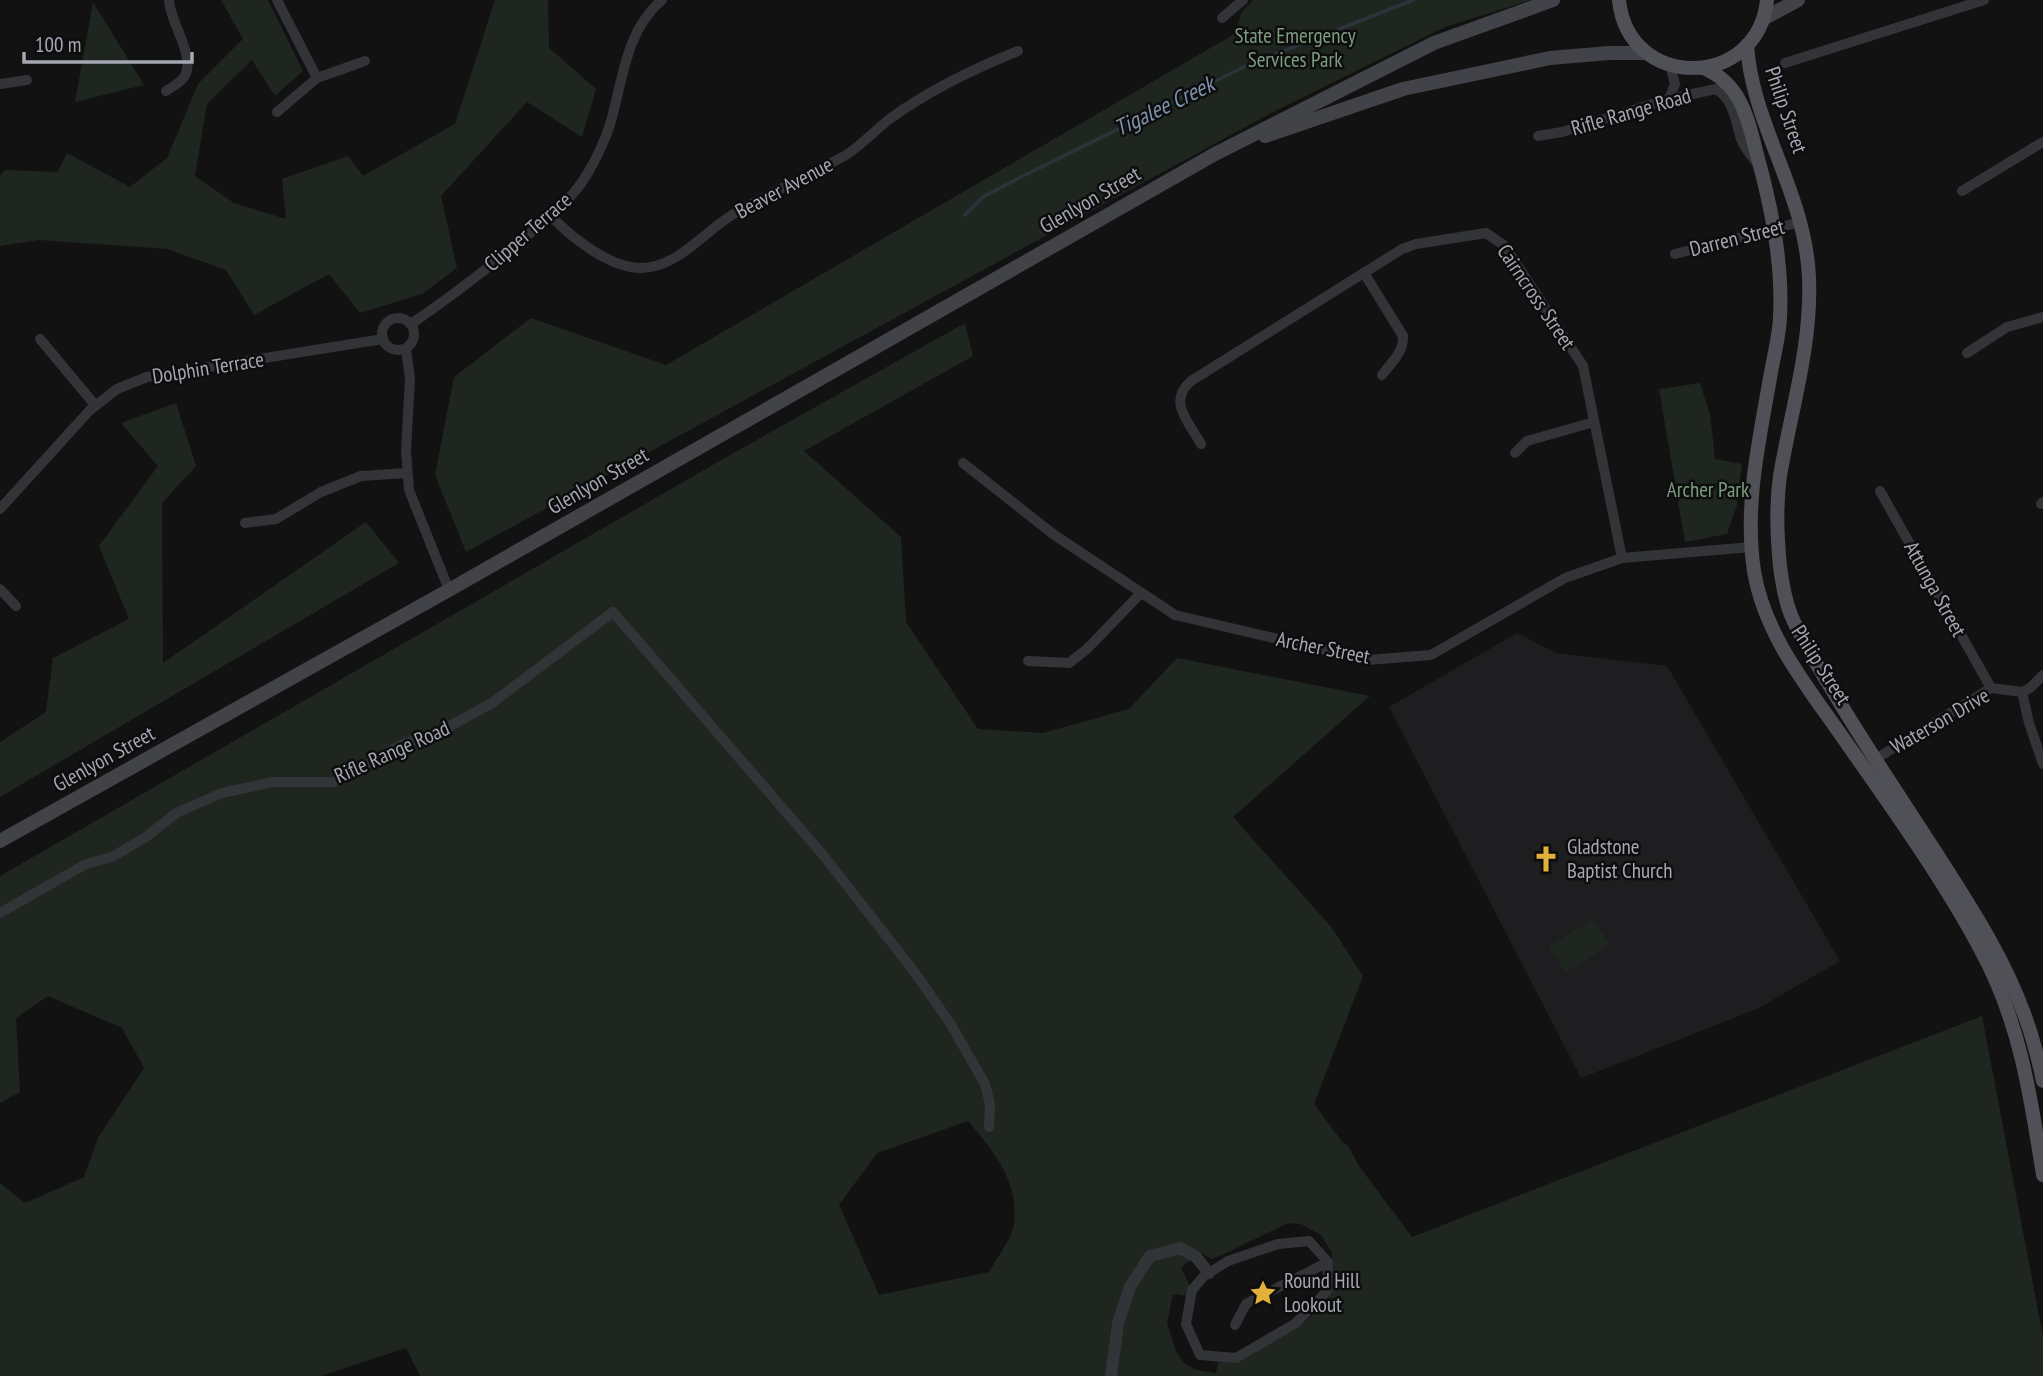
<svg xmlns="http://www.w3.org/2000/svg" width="2043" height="1376" viewBox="0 0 2043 1376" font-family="'PT Sans Narrow',sans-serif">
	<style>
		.built { fill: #1e1e20 }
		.green { fill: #1f2620; fill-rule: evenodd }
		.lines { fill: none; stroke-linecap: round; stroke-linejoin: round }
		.stream { stroke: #2c343b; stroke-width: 3.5 }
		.minor { stroke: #333438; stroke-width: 10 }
		.tertiary { stroke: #333438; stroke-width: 12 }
		.secondary { stroke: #424348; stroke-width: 14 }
		.primary { stroke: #505157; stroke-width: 14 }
		.labels { text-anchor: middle; stroke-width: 5; stroke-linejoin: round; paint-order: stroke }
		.park-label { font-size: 21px; fill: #7d9d80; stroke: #0d0d0e }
		.street-label { font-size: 21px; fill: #a5a8b3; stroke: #0d0d0e }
		.poi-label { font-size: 21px; fill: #a5a8b3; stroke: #0d0d0e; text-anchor: start }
		.water-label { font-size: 23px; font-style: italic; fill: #7e94ac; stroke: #0d0d0e }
	</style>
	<rect width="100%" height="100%" fill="#121213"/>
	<!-- built -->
	<polygon class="built" points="1517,633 1556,653 1667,666 1840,961 1757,1009 1581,1078 1389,707"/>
	<!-- green -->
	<g class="green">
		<polygon points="221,0 268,0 303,71 275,96 252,60 207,104 195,176 234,203 286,219 282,179 348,156 363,176 455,124 495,0 548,0 549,48 596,89 582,137 527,102 441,196 457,268 422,294 360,313 329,274 254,315 226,270 167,249 39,240 0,246 0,176 5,170 58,172 67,153 130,187 167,158 198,84 243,39"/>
		<polygon points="1253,0 1531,0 1445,27 1271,113 466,552 435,475 454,377 531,318 666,365 1236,33 1241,13"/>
		<polygon points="93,2 144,85 75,102"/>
		<path d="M965,323L973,356L804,451L901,537L906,622L978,729L1043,733L1129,709L1177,658L1370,696L1233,817L1332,928L1363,976L1314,1104L1343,1143L1348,1146L1359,1166L1412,1237L1982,1016L2043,1337V1376H420L406,1348L321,1376H0V1183L25,1203L84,1177L98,1138L144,1068L122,1028L48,996L16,1018L20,1092L0,1103V876L730,455ZM968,1121C994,1151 1022,1186 1013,1228C1009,1243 996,1259 989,1272L879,1295L839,1205L877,1153ZM1288,1223L1301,1224L1321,1235L1331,1251L1333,1263V1287L1326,1301L1305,1322L1246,1357L1218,1362L1216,1373L1196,1370L1184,1363L1176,1351L1167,1323L1173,1294L1187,1296L1190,1286L1181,1268L1200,1253L1212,1259L1220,1256Z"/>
		<polygon points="1700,383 1710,414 1715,459 1742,464 1737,505 1727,534 1685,542 1659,389"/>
		<polygon points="176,403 196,466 162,503 163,663 366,522 399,563 0,797 0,742 46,712 53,658 129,619 99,546 158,466 121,423"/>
		<polygon points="1594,919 1610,945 1565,972 1549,946"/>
	</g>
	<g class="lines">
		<!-- stream -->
		<polyline class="stream" points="965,215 983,197 1017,179 1248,65 1413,0"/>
		<!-- minor -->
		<g class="minor">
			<polyline points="277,0 317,78"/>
			<polyline points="1222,18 1243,0"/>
			<polyline points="1785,63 1984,0"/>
			<polyline points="0,84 27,80"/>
			<path d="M166,91C172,87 180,83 184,77C197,58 170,23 169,0"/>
			<polyline points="1669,99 1675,84 1670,65"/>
			<polyline points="277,112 317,78 365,61"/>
			<path d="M1538,136L1562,132L1669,99L1716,89C1734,100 1735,120 1741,139C1744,148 1751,155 1757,163"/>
			<polyline points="1962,191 2043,142"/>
			<path d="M551,216C572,238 610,268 641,268C677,268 704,232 732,215C769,193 809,176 846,155C862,145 876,129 891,118C931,89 973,69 1018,51"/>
			<polyline points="1675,254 1800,222"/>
			<path d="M1364,273L1403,336C1404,352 1391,363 1382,375"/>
			<circle cx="398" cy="334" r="16"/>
			<path d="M411,324C448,299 483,272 518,243C544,222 573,200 589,171C598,155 606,139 611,121C623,79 626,30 662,0"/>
			<polyline points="40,339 95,405"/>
			<polyline points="406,349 410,379 406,450 409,490 449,590"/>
			<polyline points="1967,353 2007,327 2043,317"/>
			<path d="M1201,444C1189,422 1167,402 1191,381L1402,249L1416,244L1486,233L1505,246L1583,366L1622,558"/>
			<polyline points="1515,453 1527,441 1594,422"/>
			<polyline points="963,463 1053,534 1175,615 1368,660 1431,655 1565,578 1622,558 1752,547"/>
			<polyline points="1880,491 1991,688"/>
			<polyline points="2041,504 2043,502"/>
			<polyline points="0,509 90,410 117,389 147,377 383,339"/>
			<polyline points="245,523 276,519 321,492 361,476 407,473"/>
			<polyline points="0,589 16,606"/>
			<polyline points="1028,661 1069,663 1087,649 1141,593"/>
			<polyline points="2022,692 2029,723 2043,764"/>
			<polyline points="1874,760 1991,688 2022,692 2030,688 2043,675"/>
			<polyline points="0,913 86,864 112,857 146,837 176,813 222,793 273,782 334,782 403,744 441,731 492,703 613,612 823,855 913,970 950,1023 985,1084 990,1104 989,1127"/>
			<polygon points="1309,1241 1328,1262 1327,1291 1296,1323 1236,1358 1200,1355 1186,1324 1192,1290 1204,1276 1228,1261 1278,1244"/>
			<polyline points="1235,1325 1246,1304 1328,1262"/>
		</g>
		<!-- tertiary -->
		<polyline class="tertiary" points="1111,1376 1118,1323 1130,1287 1150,1256 1180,1248 1196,1257 1209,1273"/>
		<!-- secondary -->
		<g class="secondary">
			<polyline points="1763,19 1798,0"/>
			<polyline points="1265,136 1403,89 1550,58 1609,53 1647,53"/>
			<polyline points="0,841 449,590 1215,154 1434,43 1553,0"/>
		</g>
		<!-- primary -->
		<g class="primary">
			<path d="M1619,0C1628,91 1758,90 1767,0"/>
			<path d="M1747,45C1752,125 1805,192 1809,277C1812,345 1791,410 1780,476C1776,505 1777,537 1780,566C1782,582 1785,600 1791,615C1804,646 1823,674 1840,703C1875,761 1913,816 1949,873C1977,917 2005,962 2023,1011C2032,1034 2038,1057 2043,1081"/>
			<path d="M1704,68C1740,84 1747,115 1756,151C1771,205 1783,262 1780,318C1779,338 1773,359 1770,378C1759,441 1744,507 1754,571C1765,638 1811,691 1848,745C1894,811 1946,883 1983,954C2020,1023 2031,1098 2043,1175"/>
		</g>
	</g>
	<!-- icons -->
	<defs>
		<g id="church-bare" transform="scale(2.1)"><path d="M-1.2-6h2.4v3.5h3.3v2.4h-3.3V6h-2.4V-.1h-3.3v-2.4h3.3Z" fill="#e3b13a" stroke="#0d0d0e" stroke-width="2.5" paint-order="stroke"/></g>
		<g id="sight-bare" transform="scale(2.1)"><path d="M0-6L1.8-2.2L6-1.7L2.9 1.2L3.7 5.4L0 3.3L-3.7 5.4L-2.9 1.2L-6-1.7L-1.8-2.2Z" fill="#e3b13a" stroke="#0d0d0e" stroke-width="2.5" paint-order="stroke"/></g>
	</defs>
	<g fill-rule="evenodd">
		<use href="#church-bare" x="1546" y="859"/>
		<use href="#sight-bare" x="1263" y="1293"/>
	</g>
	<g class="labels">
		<!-- park labels -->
		<g class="park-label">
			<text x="1295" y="43">State Emergency<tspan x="1295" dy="24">Services Park</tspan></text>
			<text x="1708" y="497">Archer Park</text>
		</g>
		<!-- street labels -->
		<g class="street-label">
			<text transform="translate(1786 110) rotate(71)" y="7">Philip Street</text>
			<text transform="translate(1631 112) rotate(-16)" y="7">Rifle Range Road</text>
			<text transform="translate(784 188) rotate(-28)" y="7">Beaver Avenue</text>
			<text transform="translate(1090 200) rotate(-30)" y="7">Glenlyon Street</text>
			<text transform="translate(528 232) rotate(-41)" y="7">Clipper Terrace</text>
			<text transform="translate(1737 238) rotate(-14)" y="7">Darren Street</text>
			<text transform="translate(1536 297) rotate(56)" y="7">Cairncross Street</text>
			<text transform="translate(208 368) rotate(-9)" y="7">Dolphin Terrace</text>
			<text transform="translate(598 481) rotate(-30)" y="7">Glenlyon Street</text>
			<text transform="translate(1935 589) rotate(61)" y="7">Attunga Street</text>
			<text transform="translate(1323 648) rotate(11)" y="7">Archer Street</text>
			<text transform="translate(1821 665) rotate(57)" y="7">Philip Street</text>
			<text transform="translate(1940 721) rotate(-30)" y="7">Waterson Drive</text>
			<text transform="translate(392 752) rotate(-24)" y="7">Rifle Range Road</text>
			<text transform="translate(104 759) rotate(-29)" y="7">Glenlyon Street</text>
		</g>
		<!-- poi labels -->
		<g class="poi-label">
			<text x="1567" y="854">Gladstone<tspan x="1567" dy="24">Baptist Church</tspan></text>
			<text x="1284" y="1288">Round Hill<tspan x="1284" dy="24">Lookout</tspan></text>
		</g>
		<!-- water labels -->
		<g class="water-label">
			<text transform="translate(1164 106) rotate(-26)" y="8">Tigalee Creek</text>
		</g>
	</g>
	<!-- scale -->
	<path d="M24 52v10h168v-10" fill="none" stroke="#a5a8b3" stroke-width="3.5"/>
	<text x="35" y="52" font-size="21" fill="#a5a8b3" stroke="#0d0d0e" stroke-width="5" paint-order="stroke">100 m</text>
</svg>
